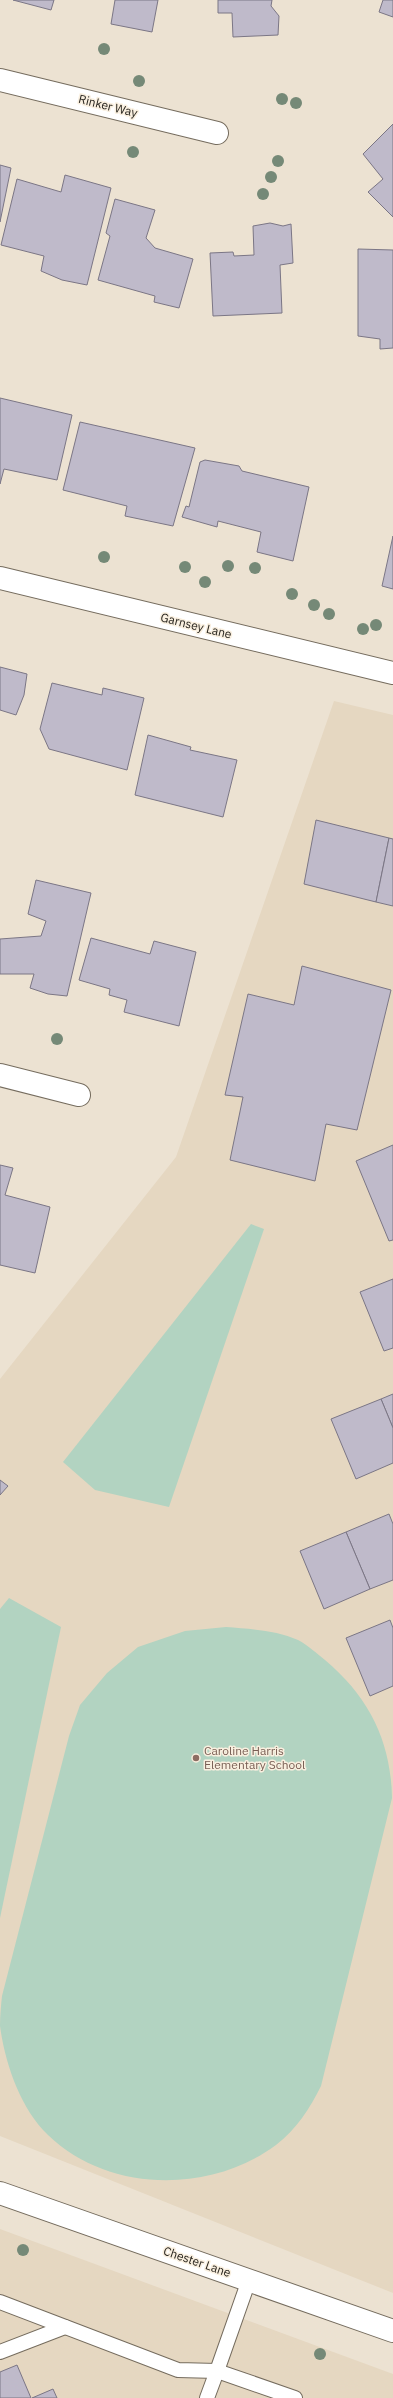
<svg xmlns="http://www.w3.org/2000/svg" width="393" height="2398" viewBox="0 0 393 2398" font-family="'IBM Plex Sans',sans-serif">
	<style>
		.built { fill: #e5d7c1 }
		.green { fill: #b2d3c1 }
		.building { fill: #bfbaca; stroke: #7b7685 }
		.lines { fill: none; stroke-linecap: round; stroke-linejoin: round }
		.service-casing { stroke: #756c5e; stroke-width: 16 }
		.minor-casing { stroke: #756c5e; stroke-width: 24 }
		.tertiary-casing { stroke: #756c5e; stroke-width: 24 }
		.service { stroke: #fff; stroke-width: 14 }
		.minor { stroke: #fff; stroke-width: 22 }
		.tertiary { stroke: #fff; stroke-width: 22 }
		.tree { fill: #758977 }
		.education-dot { fill: #8d6e63; stroke: #f9efdf; stroke-width: 1.5 }
		.labels { text-anchor: middle; stroke-width: 3; stroke-linejoin: round; paint-order: stroke }
		.street-label { font-size: 12px; fill: #26231d; stroke: #f9efdf }
		.education-label { font-size: 12px; fill: #785e54; stroke: #f9efdf; text-anchor: start }
	</style>
	<rect width="100%" height="100%" fill="#ece2d2"/>
	<!-- built -->
	<g class="built">
		<polygon points="334,701 393,715 393,2293 0,2136 0,1379 176,1157"/>
		<polygon points="0,2229 393,2374 393,2398 0,2398"/>
	</g>
	<!-- green -->
	<g class="green">
		<polygon points="251,1224 264,1229 169,1507 95,1490 63,1462"/>
		<polygon points="9,1598 61,1627 0,1918 0,1609"/>
		<path d="M226,1627C250,1629 276,1630 298,1640C308,1645 317,1654 325,1660C369,1697 391,1741 392,1798L321,2086C310,2108 296,2130 276,2145C210,2194 108,2193 48,2135C20,2108 5,2063 0,2026C0,2016 1,2005 2,1996L69,1736L80,1705L107,1673L138,1647L185,1631Z"/>
	</g>
	<!-- building -->
	<g class="building">
		<polygon points="13,0 54,0 51,10"/>
		<polygon points="115,0 158,0 152,32 111,24"/>
		<polygon points="218,0 272,0 271,6 279,16 278,35 233,37 232,13 218,13"/>
		<polygon points="383,0 393,0 393,17 379,12"/>
		<polygon points="393,124 393,217 368,192 383,179 363,154"/>
		<polygon points="0,165 11,168 0,222"/>
		<polygon points="65,175 111,188 87,285 62,280 41,271 44,256 1,245 17,179 61,192"/>
		<polygon points="115,199 155,210 146,238 155,248 193,259 179,308 154,302 155,296 98,280 110,236 106,233"/>
		<polygon points="270,223 283,226 291,224 293,263 280,265 282,313 213,316 210,253 233,252 234,256 254,255 253,226"/>
		<polygon points="358,249 393,250 393,348 380,349 380,339 358,336"/>
		<polygon points="0,398 72,415 57,480 4,469 0,484"/>
		<polygon points="80,422 195,448 173,526 125,516 127,506 63,490"/>
		<polygon points="205,460 239,466 242,471 309,487 293,561 257,552 261,532 218,521 217,527 182,517 186,506 189,507 200,462"/>
		<polygon points="393,536 393,589 382,586"/>
		<polygon points="0,667 27,674 24,695 16,715 0,710"/>
		<polygon points="52,683 102,695 103,688 144,698 127,770 49,749 40,729"/>
		<polygon points="148,735 191,747 190,750 237,760 223,817 135,795"/>
		<polygon points="316,820 389,838 376,902 304,884"/>
		<polygon points="389,838 393,839 393,906 376,902"/>
		<polygon points="36,880 91,893 67,996 48,994 30,988 34,974 0,974 0,939 41,936 46,921 28,914"/>
		<polygon points="91,938 150,954 154,941 196,952 179,1026 124,1012 127,1000 109,995 110,989 79,980"/>
		<polygon points="302,966 391,990 357,1130 326,1124 315,1181 230,1160 243,1097 225,1095 248,994 294,1005"/>
		<polygon points="393,1145 393,1240 389,1241 356,1161"/>
		<polygon points="0,1165 13,1168 5,1195 50,1207 35,1273 0,1265"/>
		<polygon points="393,1279 393,1348 384,1351 360,1292"/>
		<polygon points="393,1394 393,1428 381,1399"/>
		<polygon points="381,1399 393,1428 393,1463 356,1479 331,1419"/>
		<polygon points="0,1480 8,1486 0,1495"/>
		<polygon points="389,1514 393,1524 393,1580 370,1589 346,1532"/>
		<polygon points="346,1532 370,1589 324,1609 300,1551"/>
		<polygon points="390,1620 393,1628 393,1686 370,1696 346,1638"/>
		<polygon points="17,2365 31,2398 0,2398 0,2372"/>
		<polygon points="53,2389 57,2398 32,2398"/>
	</g>
	<g class="lines">
		<!-- service casing -->
		<g class="service-casing">
			<g id="service">
				<polyline points="249,2280 217,2371 295,2398"/>
				<polyline points="0,2302 178,2370 217,2371 207,2398"/>
				<polyline points="0,2352 65,2327"/>
			</g>
		</g>
		<!-- minor casing -->
		<g class="minor-casing">
			<g id="minor">
				<polyline points="0,80 217,133"/>
				<polyline points="0,578 393,673"/>
				<polyline points="0,1075 79,1095"/>
			</g>
		</g>
		<!-- tertiary casing -->
		<g class="tertiary-casing">
			<polyline id="tertiary" points="0,2193 393,2331"/>
		</g>
		<!-- service -->
		<use href="#service" class="service"/>
		<!-- minor -->
		<use href="#minor" class="minor"/>
		<!-- tertiary -->
		<use href="#tertiary" class="tertiary"/>
	</g>
	<!-- trees -->
	<g class="tree">
		<circle cx="104" cy="49" r="6"/>
		<circle cx="139" cy="81" r="6"/>
		<circle cx="282" cy="99" r="6"/>
		<circle cx="296" cy="103" r="6"/>
		<circle cx="133" cy="152" r="6"/>
		<circle cx="278" cy="161" r="6"/>
		<circle cx="271" cy="177" r="6"/>
		<circle cx="263" cy="194" r="6"/>
		<circle cx="104" cy="557" r="6"/>
		<circle cx="228" cy="566" r="6"/>
		<circle cx="185" cy="567" r="6"/>
		<circle cx="255" cy="568" r="6"/>
		<circle cx="205" cy="582" r="6"/>
		<circle cx="292" cy="594" r="6"/>
		<circle cx="314" cy="605" r="6"/>
		<circle cx="329" cy="614" r="6"/>
		<circle cx="376" cy="625" r="6"/>
		<circle cx="363" cy="629" r="6"/>
		<circle cx="57" cy="1039" r="6"/>
		<circle cx="23" cy="2250" r="6"/>
		<circle cx="320" cy="2354" r="6"/>
	</g>
	<!-- markers -->
	<circle class="education-dot" cx="196" cy="1758" r="4"/>
	<g class="labels">
		<!-- street labels -->
		<g class="street-label">
			<text transform="translate(108 106) rotate(14)" y="4">Rinker Way</text>
			<text transform="translate(196 626) rotate(14)" y="4">Garnsey Lane</text>
			<text transform="translate(197 2262) rotate(19)" y="4">Chester Lane</text>
		</g>
		<!-- education labels -->
		<g class="education-label">
			<text x="204" y="1755">Caroline Harris<tspan x="204" dy="14">Elementary School</tspan></text>
		</g>
	</g>
</svg>
